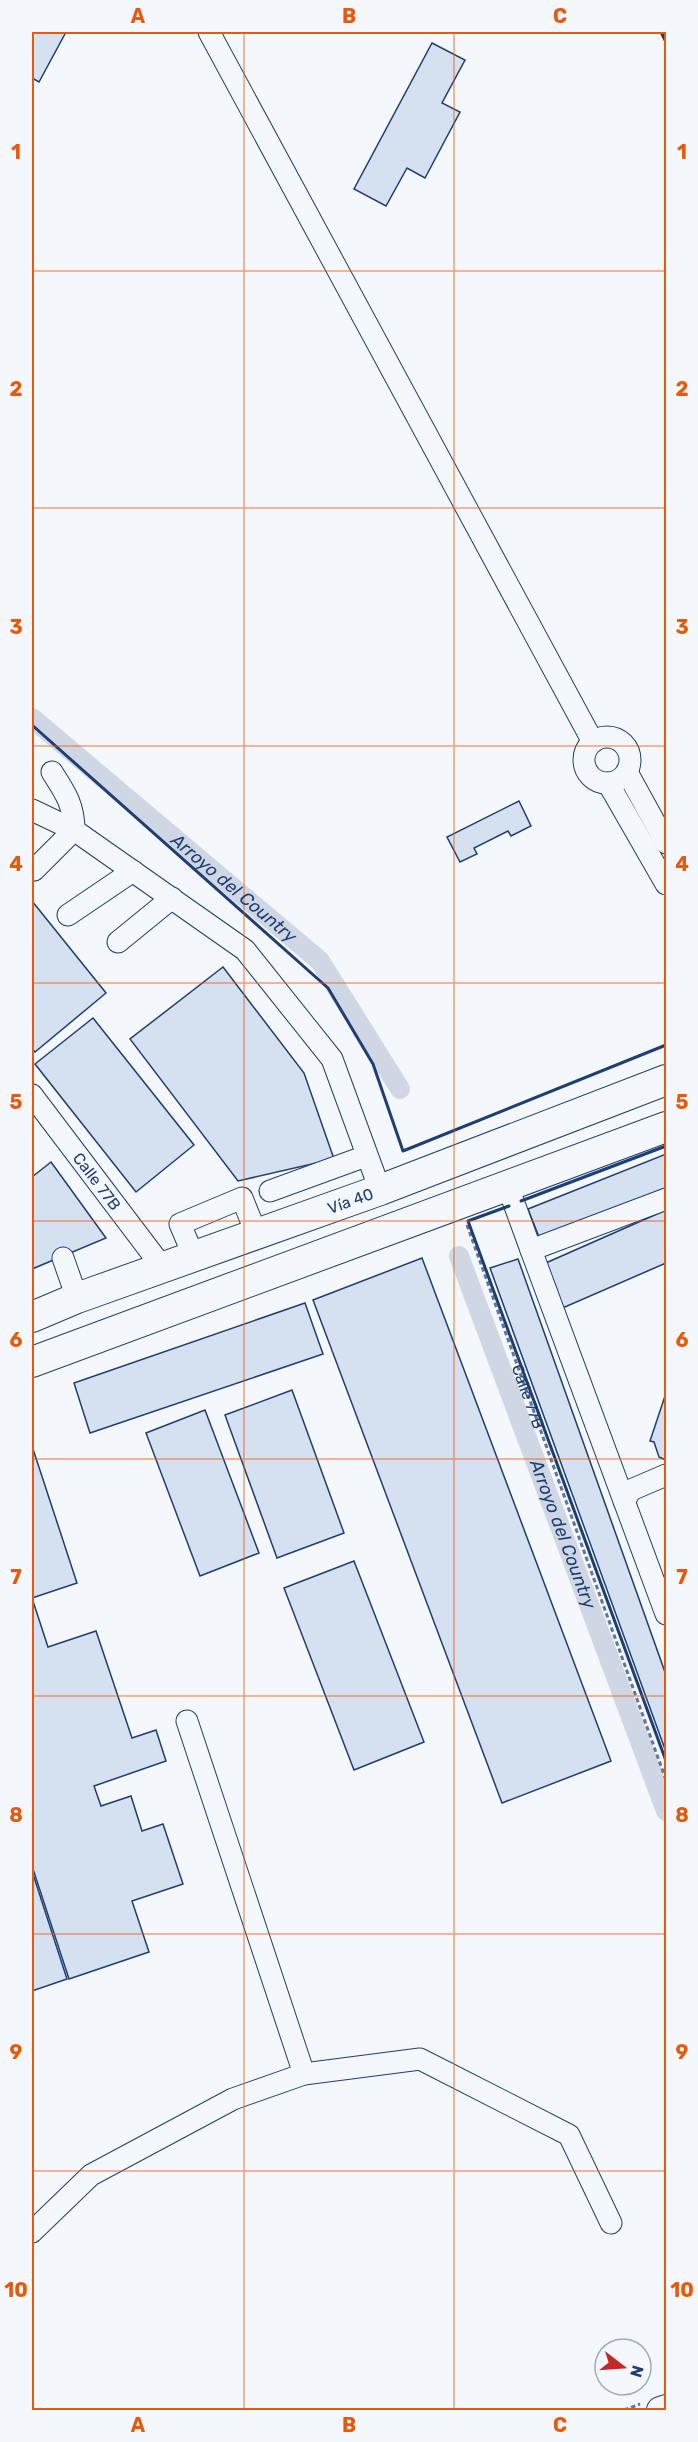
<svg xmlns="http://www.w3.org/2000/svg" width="698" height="2442" viewBox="0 0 698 2442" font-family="Rubik,sans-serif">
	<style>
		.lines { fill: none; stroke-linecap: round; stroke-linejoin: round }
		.canal { stroke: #cfd7e4; stroke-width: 20 }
		.building { fill: #d5e0f0; stroke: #1d3f73; stroke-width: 1.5 }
		.minor-casing { stroke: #1d3f73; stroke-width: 23 }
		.major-casing { stroke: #1d3f73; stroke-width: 28 }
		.highway-casing { stroke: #1d3f73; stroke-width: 32 }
		.path { stroke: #5e769c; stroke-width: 3; stroke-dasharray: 4.5 3; stroke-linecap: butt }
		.minor { stroke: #f4f7fb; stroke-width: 21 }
		.major { stroke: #f4f7fb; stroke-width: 26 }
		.highway { stroke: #f4f7fb; stroke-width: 30 }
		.wall { stroke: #1d3f73; stroke-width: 3 }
		.grid { fill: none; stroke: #e8590c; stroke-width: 1.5; stroke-opacity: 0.55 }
		.labels { text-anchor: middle; stroke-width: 4.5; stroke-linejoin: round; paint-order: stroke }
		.street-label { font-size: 16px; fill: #1d3f73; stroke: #f4f7fb }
		.water-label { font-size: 18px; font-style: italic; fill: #1d3f73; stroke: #f4f7fb }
		.neatline { fill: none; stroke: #e8590c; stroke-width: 2 }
		.grid-label { font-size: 20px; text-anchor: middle; font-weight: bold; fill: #e8590c }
	</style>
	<rect width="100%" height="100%" fill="#f4f7fb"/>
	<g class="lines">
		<!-- canal -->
		<g class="canal">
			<path id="s1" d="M32,718L320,961L400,1089"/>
			<path id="s2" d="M459,1256L666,1811"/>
		</g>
	</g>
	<!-- building -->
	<g class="building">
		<polygon points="32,32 66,32 39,82 32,78"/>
		<polygon points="432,43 465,60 442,103 460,112 425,178 407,168 386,206 354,189"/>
		<polygon points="519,801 531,826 511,836 508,831 474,848 477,854 460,862 447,837"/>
		<polygon points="32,901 106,993 35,1052 32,1049"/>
		<polygon points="223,967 304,1073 334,1159 238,1181 130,1039"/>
		<polygon points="93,1018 194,1145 136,1192 35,1064"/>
		<polygon points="666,1154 666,1191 541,1242 528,1209"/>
		<polygon points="51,1162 106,1238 32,1269 32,1177"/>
		<polygon points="666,1210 666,1263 558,1310 539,1266"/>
		<polygon points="422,1258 611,1761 502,1803 313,1300"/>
		<polygon points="518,1259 666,1675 666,1752 490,1268"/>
		<polygon points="305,1303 323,1354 90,1433 74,1383"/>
		<polygon points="292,1390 344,1533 277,1558 225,1415"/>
		<polygon points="666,1393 666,1460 659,1457 654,1442 650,1441"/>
		<polygon points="205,1410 259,1553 200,1576 146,1433"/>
		<polygon points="32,1446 77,1583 32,1598 48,1647 96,1631 132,1738 156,1730 166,1761 94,1786 101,1806 131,1796 142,1831 163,1824 183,1884 132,1901 149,1952 69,1979 32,1866"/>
		<polygon points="354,1561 424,1742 354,1770 284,1588"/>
		<polygon points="32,1871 67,1979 32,1991"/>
	</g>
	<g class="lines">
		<!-- minor casing -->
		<g class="minor-casing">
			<g id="minor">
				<polyline points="209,32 593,742"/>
				<circle cx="607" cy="760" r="23"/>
				<polyline points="627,772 666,843"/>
				<polyline points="608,783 666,884"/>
				<polyline points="32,810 74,830 245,950 332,1059 380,1190"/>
				<path d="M34,870L74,830C74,805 65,792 52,772"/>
				<polyline points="68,915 133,871"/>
				<polyline points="118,942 172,898"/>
				<path id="s4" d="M32,1095L163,1268"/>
				<polyline points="508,1187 531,1250"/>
				<polyline points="270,1191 366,1156"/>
				<polyline points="666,1199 531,1250 666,1614"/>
				<polyline points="194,1257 180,1224 242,1198 256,1233"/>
				<polyline points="63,1258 77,1298"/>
				<polyline points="624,1501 631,1490 666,1475"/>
				<polyline points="304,2074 420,2059 569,2135 611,2223"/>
				<polyline points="32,2232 91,2175 233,2099 304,2074 187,1721"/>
			</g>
		</g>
		<!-- major casing -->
		<g class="major-casing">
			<polyline id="major" points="660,2410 666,2408"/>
		</g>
		<!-- highway casing -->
		<g class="highway-casing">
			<g id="highway">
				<path id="s5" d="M32,1317L77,1298L380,1190L666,1080"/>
				<polyline points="32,1362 666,1127"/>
			</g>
		</g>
		<!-- path -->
		<g class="path">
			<path id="s3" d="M467,1225L666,1780"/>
			<polyline points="624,2410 640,2404"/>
		</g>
		<!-- minor -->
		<use href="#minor" class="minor"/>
		<!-- major -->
		<use href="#major" class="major"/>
		<!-- highway -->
		<use href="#highway" class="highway"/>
		<!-- wall -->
		<g class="wall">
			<polyline points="661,32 666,42"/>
			<polyline points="32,725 328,988 373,1064 403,1151 666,1045"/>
			<polyline points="521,1201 666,1146"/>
			<polyline points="509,1206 468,1221 666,1761"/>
		</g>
	</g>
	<!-- grid -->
	<path class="grid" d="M244,32V2410M454,32V2410M32,271H666M32,508H666M32,746H666M32,983H666M32,1221H666M32,1459H666M32,1696H666M32,1934H666M32,2171H666"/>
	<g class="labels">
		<!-- street labels -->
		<g class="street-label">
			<text dy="6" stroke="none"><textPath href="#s4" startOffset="108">Calle 77B</textPath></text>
			<text dy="6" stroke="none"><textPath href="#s5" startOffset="339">Vía 40</textPath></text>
			<text dy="6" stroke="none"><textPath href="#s3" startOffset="182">Calle 77B</textPath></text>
		</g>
		<!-- water labels -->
		<g class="water-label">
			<text dy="6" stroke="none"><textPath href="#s1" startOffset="264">Arroyo del Country</textPath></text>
			<text dy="6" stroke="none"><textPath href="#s2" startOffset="297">Arroyo del Country</textPath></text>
		</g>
	</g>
	<!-- border -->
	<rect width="698" height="2442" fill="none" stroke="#f4f7fb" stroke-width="66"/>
	<!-- north arrow -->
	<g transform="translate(623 2367) rotate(107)"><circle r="28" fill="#f4f7fb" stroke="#9eadc5" stroke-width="1.5"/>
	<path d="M0-4.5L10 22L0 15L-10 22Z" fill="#c62828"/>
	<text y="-9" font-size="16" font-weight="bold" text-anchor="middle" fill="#1d3f73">N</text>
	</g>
	<rect x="33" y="33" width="632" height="2376" class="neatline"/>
	<g class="grid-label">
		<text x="138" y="23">A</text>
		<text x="349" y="23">B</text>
		<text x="560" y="23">C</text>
		<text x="16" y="159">1</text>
		<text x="682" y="159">1</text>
		<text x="16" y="396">2</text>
		<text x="682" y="396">2</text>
		<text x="16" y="634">3</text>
		<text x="682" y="634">3</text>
		<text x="16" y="871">4</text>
		<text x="682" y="871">4</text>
		<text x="16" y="1109">5</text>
		<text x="682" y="1109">5</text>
		<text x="16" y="1347">6</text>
		<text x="682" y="1347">6</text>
		<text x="16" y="1584">7</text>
		<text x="682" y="1584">7</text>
		<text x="16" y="1822">8</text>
		<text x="682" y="1822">8</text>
		<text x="16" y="2059">9</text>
		<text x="682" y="2059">9</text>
		<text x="16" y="2297">10</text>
		<text x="682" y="2297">10</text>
		<text x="138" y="2432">A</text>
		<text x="349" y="2432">B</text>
		<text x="560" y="2432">C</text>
	</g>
</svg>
